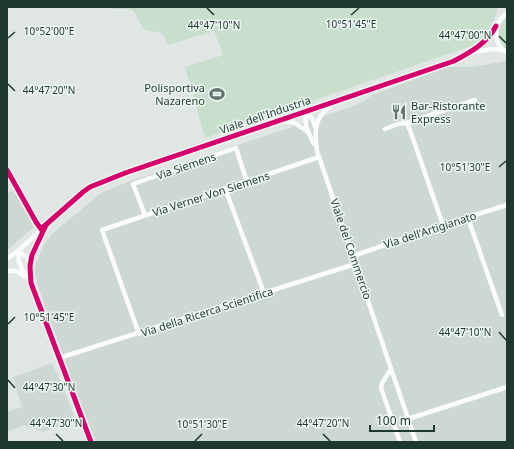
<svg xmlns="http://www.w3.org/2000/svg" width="514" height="449" viewBox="0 0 514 449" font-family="'Noto Sans',sans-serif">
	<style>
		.built { fill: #cdd8d2 }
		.green { fill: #c9dfce }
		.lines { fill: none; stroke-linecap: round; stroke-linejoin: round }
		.minor { stroke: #fafbfb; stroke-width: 4.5 }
		.cycleway-casing { stroke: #edf6f1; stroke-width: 8 }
		.cycleway { stroke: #d6006c; stroke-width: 5 }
		.ticks { fill: none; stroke: #1f382f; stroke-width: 1.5 }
		.labels { text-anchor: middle; stroke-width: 3; stroke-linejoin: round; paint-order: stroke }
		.poi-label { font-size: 11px; fill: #1f382f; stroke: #edf6f1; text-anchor: end }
		.street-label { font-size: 11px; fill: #1f382f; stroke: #edf6f1 }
		.ticks-label { font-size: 10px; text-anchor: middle; fill: #1f382f; stroke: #edf6f1; stroke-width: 3; stroke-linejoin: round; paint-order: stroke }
	</style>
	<rect width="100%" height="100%" fill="#e0e6e3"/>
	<!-- built -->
	<g class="built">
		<polygon points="507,61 507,442 96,442 65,361 37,283 35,272 36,263 44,245 52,234 101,193 128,182 328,115 363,102 372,95 448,67 472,67"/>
		<polygon points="13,191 22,203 34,227 7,250 7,193"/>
		<polygon points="52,363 64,389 75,420 43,432 24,425 7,432 7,412 22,407 13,377"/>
	</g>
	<!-- green -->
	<g class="green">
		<path d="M113,7H498C494,24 486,37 471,46L205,138L185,67L223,55L214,31L168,45L164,35L159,32L148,31L142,27L134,11L128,9H114Z"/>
		<path d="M507,17V50C495,41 497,26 507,17Z"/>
	</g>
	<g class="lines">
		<!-- minor -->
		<g class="minor">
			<path d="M507,13C493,23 492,43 507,53"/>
			<polyline points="473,52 494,49 502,50"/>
			<path d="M332,105C314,117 314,131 317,151L416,442"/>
			<path d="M306,112C303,123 309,134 314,144"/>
			<polyline points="306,112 313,120 315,127"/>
			<polyline points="283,121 295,123 308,132"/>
			<polyline points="407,123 410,130 443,225"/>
			<polyline points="385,129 398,124 407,123 475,100"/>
			<polyline points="7,170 36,222"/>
			<polyline points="225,188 264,293"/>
			<polyline points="145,215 133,184 236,148 247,182"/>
			<polyline points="468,218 502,315"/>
			<polyline points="44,229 32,255 30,266 31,283 91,442"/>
			<polyline points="353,256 443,225 507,205"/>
			<path d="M7,259L18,251L83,192L90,187L125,173L454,61C471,52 487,43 496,26"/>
			<polyline points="7,271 16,271 26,277"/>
			<polyline points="26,277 19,262 18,251 27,257 30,265"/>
			<polyline points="139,334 102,230 319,157"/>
			<polyline points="59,358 355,264"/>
			<polyline points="391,369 382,383 381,388 400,442"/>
			<polyline points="408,419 507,387"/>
		</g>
		<!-- cycleway casing -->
		<g class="cycleway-casing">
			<g id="cycleway">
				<path d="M7,170L36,222L41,229L83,192L90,187L125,173L454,61C471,52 487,43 496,26"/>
				<polyline points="46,225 32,255 30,266 31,283 91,442"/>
			</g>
		</g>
		<!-- cycleway -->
		<use href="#cycleway" class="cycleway"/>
	</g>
	<!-- ticks -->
	<path class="ticks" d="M207,8L214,15M351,15L359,8M499,36L506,43M8,38L15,32M8,84L15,91M499,167L506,161M8,324L15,317M499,332L506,340M8,380L15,388M56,434L63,441M323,434L330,441M195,441L202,434"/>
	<!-- icons -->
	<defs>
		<g id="stadium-bare" transform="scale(1.2)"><path d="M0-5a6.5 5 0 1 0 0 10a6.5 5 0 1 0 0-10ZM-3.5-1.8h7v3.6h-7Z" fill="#63756e" stroke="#edf6f1" stroke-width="2.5" paint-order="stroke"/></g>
		<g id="restaurant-bare" transform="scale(1.2)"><path d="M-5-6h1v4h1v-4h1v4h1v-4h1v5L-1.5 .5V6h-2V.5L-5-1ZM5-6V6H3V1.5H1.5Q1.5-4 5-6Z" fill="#63756e" stroke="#edf6f1" stroke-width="2.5" paint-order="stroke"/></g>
	</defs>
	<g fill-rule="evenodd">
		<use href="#stadium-bare" x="217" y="94"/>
		<use href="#restaurant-bare" x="399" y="112"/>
	</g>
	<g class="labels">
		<!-- poi labels -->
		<g class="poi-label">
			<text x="205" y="92">Polisportiva<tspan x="205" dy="13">Nazareno</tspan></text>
			<text x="411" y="110" text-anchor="start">Bar-Ristorante<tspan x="411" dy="13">Express</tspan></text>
		</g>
		<!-- street labels -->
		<g class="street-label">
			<text transform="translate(265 115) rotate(-19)" y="4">Viale dell'Industria</text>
			<text transform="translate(186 166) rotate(-19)" y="4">Via Siemens</text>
			<text transform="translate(211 194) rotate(-18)" y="4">Via Verner Von Siemens</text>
			<text transform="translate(430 230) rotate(-18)" y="4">Via dell'Artigianato</text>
			<text transform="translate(351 249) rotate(71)" y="4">Viale del Commercio</text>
			<text transform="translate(207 312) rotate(-18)" y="4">Via della Ricerca Scientifica</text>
		</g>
	</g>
	<g class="ticks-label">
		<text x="351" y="28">10°51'45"E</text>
		<text x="214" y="29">44°47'10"N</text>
		<text x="49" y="35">10°52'00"E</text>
		<text x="465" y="39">44°47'00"N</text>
		<text x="49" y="94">44°47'20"N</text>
		<text x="465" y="171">10°51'30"E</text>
		<text x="49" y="321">10°51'45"E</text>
		<text x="465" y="336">44°47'10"N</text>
		<text x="49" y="391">44°47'30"N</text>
		<text x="56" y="427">44°47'30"N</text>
		<text x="323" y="427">44°47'20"N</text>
		<text x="202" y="428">10°51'30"E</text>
	</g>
	<!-- border -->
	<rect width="514" height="449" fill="none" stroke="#1f382f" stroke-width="16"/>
	<!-- scale -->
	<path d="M370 425v6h64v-6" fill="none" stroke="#1f382f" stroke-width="2"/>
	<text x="376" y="425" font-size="12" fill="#1f382f" stroke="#edf6f1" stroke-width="3" paint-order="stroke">100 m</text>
</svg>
